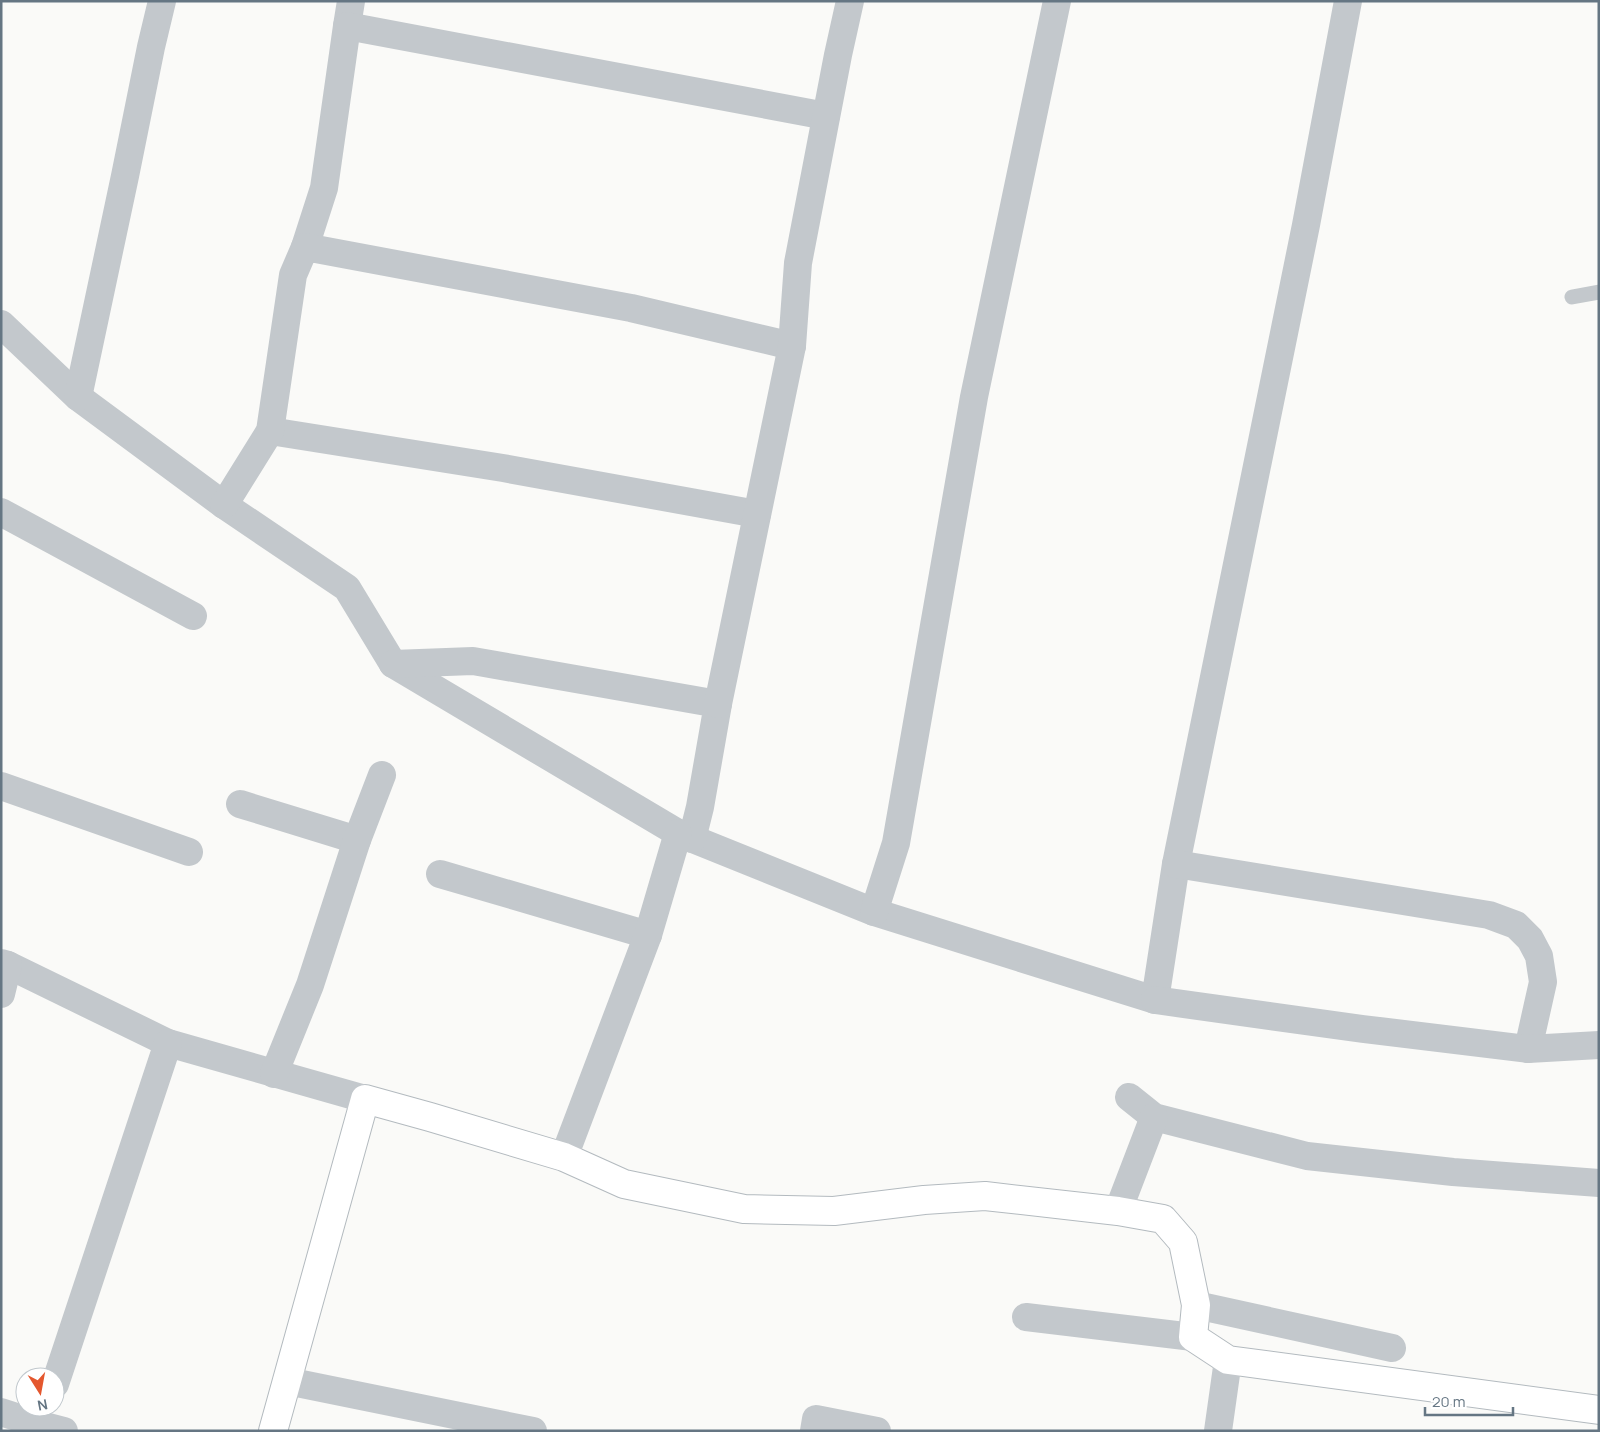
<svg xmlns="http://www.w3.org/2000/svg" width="1600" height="1432" viewBox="0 0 1600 1432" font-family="Manrope,sans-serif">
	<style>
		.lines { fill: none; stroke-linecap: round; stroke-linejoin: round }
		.secondary-casing { stroke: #b3babf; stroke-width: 30 }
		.lane { stroke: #c3c8cc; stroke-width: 15 }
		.street { stroke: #c3c8cc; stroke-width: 28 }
		.secondary { stroke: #fff; stroke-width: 28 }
	</style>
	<rect width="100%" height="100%" fill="#fafaf8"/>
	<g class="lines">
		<!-- secondary casing -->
		<g class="secondary-casing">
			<polyline id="secondary" points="273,1431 365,1099 430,1117 564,1157 624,1184 744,1209 834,1211 924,1200 985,1196 1118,1211 1163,1219 1183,1242 1196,1305 1193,1337 1228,1360 1599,1410"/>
		</g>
		<!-- lane -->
		<polyline class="lane" points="1572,297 1599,292"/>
		<!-- street -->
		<g class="street">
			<polyline points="347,26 351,1"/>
			<polyline points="305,247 324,188 347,26 826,116"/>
			<polyline points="1,324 78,397 224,505 347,588 393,664 678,833 874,912 1155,1000 1176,864 1306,225 1348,1"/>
			<polyline points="78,397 125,176 151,47 162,1"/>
			<polyline points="270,431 503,468 757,514"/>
			<polyline points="224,505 270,431 293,275 305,247 631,308 792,346"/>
			<polyline points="1,512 193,616"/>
			<polyline points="393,664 473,661 718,704 700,807 692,839"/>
			<polyline points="718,704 792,346 798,263 838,55 850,1"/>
			<polyline points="1,786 189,852"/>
			<polyline points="240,804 357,840"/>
			<polyline points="1176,864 1489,915 1516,925 1530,939 1539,956 1543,982 1528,1049"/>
			<polyline points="440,874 648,935"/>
			<polyline points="874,912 896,843 974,397 1057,1"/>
			<polyline points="1,963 8,965 168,1043 365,1099"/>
			<polyline points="1,994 8,965"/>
			<polyline points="1155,1000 1363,1029 1528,1049 1599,1045"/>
			<polyline points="274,1074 310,985 357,840 382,775"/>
			<polyline points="1129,1097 1154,1117 1307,1156 1453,1172 1599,1183"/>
			<polyline points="564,1157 648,935 678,833"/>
			<polyline points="1118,1211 1154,1117"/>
			<polyline points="1196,1305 1392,1348"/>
			<polyline points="1026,1317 1193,1337"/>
			<polyline points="287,1381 533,1431"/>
			<polyline points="55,1384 168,1043"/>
			<polyline points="1,1412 41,1425 64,1431"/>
			<polyline points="814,1431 816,1419 877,1431"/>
			<polyline points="1218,1431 1228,1360"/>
		</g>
		<!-- secondary -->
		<use href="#secondary" class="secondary"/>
	</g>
	<!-- border -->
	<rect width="1600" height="1432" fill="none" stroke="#657683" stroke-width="5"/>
	<!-- north arrow -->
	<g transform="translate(40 1392) rotate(169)"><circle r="24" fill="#ffffff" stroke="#c1c8cd"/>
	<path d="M0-4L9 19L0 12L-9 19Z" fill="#e4572e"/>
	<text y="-8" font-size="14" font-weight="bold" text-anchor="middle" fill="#657683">N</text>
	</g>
	<!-- scale -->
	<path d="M1425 1407v8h88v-8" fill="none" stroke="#657683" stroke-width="2.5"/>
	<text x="1432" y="1407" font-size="15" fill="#657683" stroke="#ffffff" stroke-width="4" paint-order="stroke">20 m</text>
</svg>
